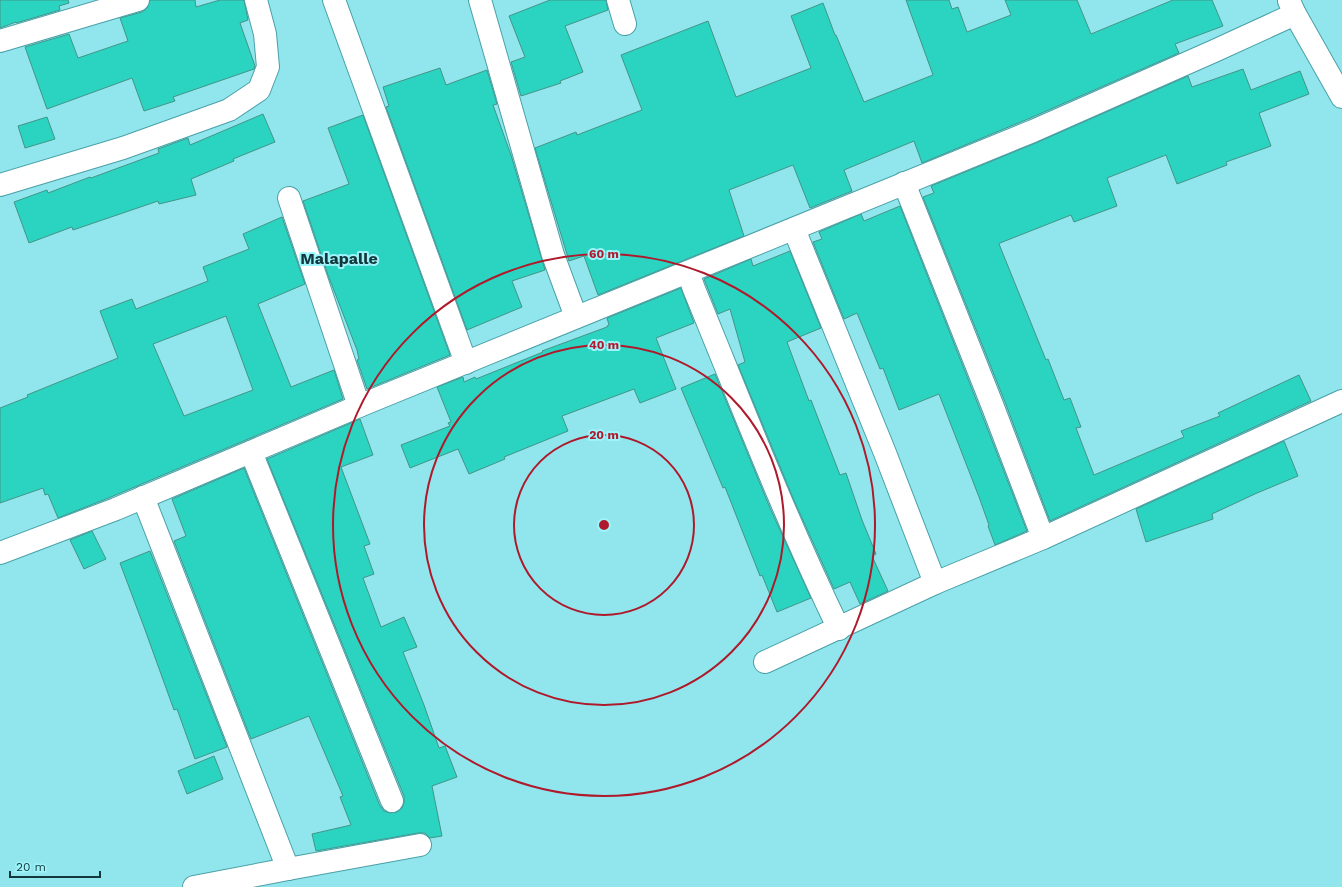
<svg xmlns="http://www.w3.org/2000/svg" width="1342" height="887" viewBox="0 0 1342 887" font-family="'Work Sans',sans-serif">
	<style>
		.building { fill: #2bd4c0; stroke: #429588; fill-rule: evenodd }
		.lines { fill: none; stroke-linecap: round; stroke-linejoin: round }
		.minor-casing { stroke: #4aa0a7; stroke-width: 24 }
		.minor { stroke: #fff; stroke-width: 22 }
		.ring { fill: none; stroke: #ae1a2b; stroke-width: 2 }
		.labels { text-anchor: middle; stroke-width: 4; stroke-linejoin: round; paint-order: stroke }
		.quarter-label { font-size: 16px; font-weight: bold; fill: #13383b; stroke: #9ef4fb }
		.centre { fill: #ae1a2b; stroke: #9ef4fb; stroke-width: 2 }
		.ring-label { font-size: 12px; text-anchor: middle; font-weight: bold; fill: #ae1a2b; stroke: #9ef4fb; stroke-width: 4; stroke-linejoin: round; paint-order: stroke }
	</style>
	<rect width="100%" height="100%" fill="#91e6ed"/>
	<!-- building -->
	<g class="building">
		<polygon points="0,0 68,0 69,3 59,6 60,10 16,23 16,22 0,28"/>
		<polygon points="150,0 195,0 196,7 220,0 244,0 248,20 240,23 255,66 254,69 173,97 175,101 144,111 132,78 47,109 25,47 69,34 78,58 128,41 120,18 142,12 147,8"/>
		<polygon points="550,0 606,0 608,10 565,26 583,72 560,81 561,83 521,96 511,62 525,57 509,16"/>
		<polygon points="906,0 949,0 952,9 958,7 967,32 1011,15 1005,0 1077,0 1091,34 1173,0 1212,0 1223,26 1175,44 1179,53 1028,119 922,163 914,141 844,170 852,191 810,208 793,165 729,190 744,236 598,295 584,256 569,261 535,148 576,132 577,135 642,110 621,55 708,21 736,97 811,68 791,16 823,3 835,35 836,35 864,102 933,75"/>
		<polygon points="440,68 446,85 487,70 497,104 493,105 511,155 545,270 512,281 522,307 467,330 386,107 389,106 383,87"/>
		<polygon points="1243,69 1251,90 1300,71 1309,94 1259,113 1271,146 1226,162 1227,165 1177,184 1166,155 1107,178 1117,206 1074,222 1071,215 1000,243 999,244 1046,360 1048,359 1064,400 1070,398 1081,427 1076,428 1094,475 1184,437 1181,431 1220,416 1218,413 1299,375 1311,401 1050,521 1005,402 923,197 934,193 931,186 1038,142 1188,76 1192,87"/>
		<polygon points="263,114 275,142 233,159 234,161 191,179 196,195 159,204 158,201 73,230 72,227 29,243 14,202 47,190 48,193 90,177 91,178 159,153 158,149 188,138 190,145"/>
		<polygon points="363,115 450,355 367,389 357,360 359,359 357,350 328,275 303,201 349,184 328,128"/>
		<polygon points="47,117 55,139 25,148 18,126"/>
		<polygon points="900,206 981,412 1027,531 995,545 988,526 989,525 979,497 939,394 899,410 883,368 880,369 857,313 844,319 813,242 822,239 819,232 861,214 864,221"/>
		<path d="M282,217L305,284L258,304L291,387L334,370L343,399L111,497L58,518L48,494L45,495L43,488L0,503V408L28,397L27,395L118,358L100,311L132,299L136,309L208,281L203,267L249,249L243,234ZM226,316L253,390L184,416L153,344Z"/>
		<polygon points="790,251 821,328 787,342 809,401 811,400 840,475 846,473 862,520 876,554 872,556 888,591 860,604 850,582 834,589 793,498 738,365 745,362 730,309 718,314 704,279 751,259 753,266"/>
		<polygon points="681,288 694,323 656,338 676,389 640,403 634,389 562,416 568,431 504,457 505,459 469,474 458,449 410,468 401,445 450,426 448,423 451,422 437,387 463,377 464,382 475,377 476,379 543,352 542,351 607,327 607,326 609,325 607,318"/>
		<polygon points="715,374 770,508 811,598 777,612 762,575 760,576 725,487 723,488 681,388"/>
		<polygon points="360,419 373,455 341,467 370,544 364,546 374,574 363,578 381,627 404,617 417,647 403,652 424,705 439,748 445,746 457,777 432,786 442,836 430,838 425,833 418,833 316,851 312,834 351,825 340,797 343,796 309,716 251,739 174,541 186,536 172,499 244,468 380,806 384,811 390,813 397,812 402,808 404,803 404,796 267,459"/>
		<polygon points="1284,441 1298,476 1257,493 1212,514 1213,519 1146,542 1136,509"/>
		<polygon points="92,531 106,559 84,569 70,540"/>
		<polygon points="150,551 227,747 195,759 177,709 174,710 144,627 120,563"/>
		<polygon points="214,756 223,779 187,794 178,771"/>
	</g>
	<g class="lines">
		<!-- minor casing -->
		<g class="minor-casing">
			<g id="minor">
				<polyline points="334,0 466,363"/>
				<polyline points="480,0 553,255 576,317"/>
				<polyline points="618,0 625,24"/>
				<polyline points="1289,1 1295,14 1342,97"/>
				<polyline points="0,41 138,0"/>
				<polyline points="904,183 993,407 1043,538"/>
				<polyline points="0,185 123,148 229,110 259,90 268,67 265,34 256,0"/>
				<polyline points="289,198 359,406"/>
				<polyline points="794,229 885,453 935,583"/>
				<path d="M688,272L694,289C741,403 785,518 839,629"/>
				<polyline points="251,452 392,801"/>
				<polyline points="143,497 288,869"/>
				<polyline points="0,553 116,509 359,406 1033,131 1212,52 1295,14"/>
				<polyline points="765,662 935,583 1043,538 1342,401"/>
				<polyline points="194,887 288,869 420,845"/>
			</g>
		</g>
		<!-- minor -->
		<use href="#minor" class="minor"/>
	</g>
	<!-- distance rings -->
	<g class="ring">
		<circle cx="604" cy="525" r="90"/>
		<circle cx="604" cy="525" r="180"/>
		<circle cx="604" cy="525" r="271"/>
	</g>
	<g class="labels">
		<!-- quarter labels -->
		<g class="quarter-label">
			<text x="339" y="264">Malapalle</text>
		</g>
	</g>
	<circle cx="604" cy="525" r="6" class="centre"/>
	<g class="ring-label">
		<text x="604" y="258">60 m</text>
		<text x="604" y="349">40 m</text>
		<text x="604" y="439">20 m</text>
	</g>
	<!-- scale -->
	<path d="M10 871v6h90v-6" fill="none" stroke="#13383b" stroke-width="2"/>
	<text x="16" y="871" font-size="12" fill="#13383b" stroke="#9ef4fb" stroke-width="3" paint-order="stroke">20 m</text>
</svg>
